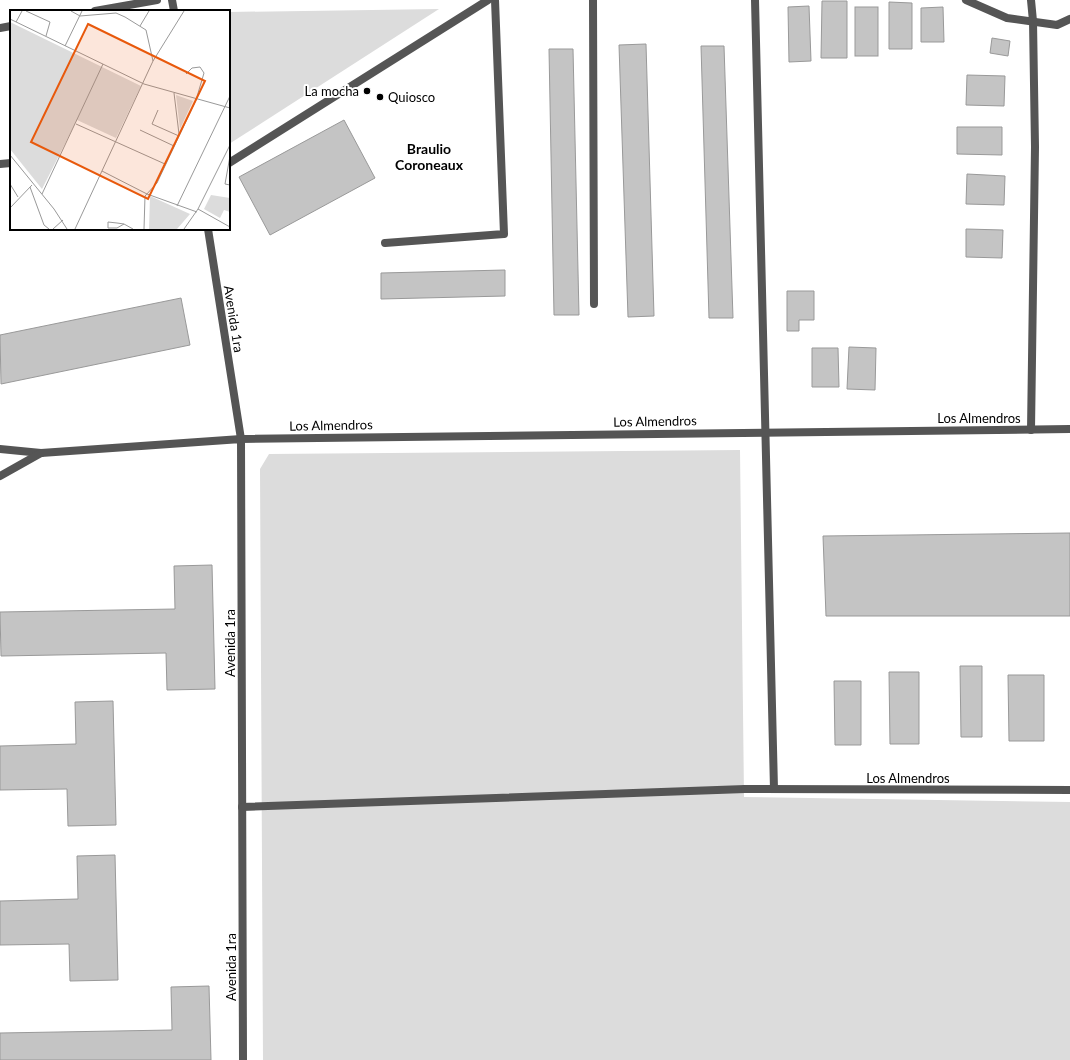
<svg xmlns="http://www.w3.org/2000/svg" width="1070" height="1060" viewBox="0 0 1070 1060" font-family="Lato,sans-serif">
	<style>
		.green { fill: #dcdcdc }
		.building { fill: #c4c4c4; stroke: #999 }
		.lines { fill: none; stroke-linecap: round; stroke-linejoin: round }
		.lane { stroke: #555; stroke-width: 8 }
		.street { stroke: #555; stroke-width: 8 }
		.poi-dot { fill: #000; stroke: #fff; stroke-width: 1.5 }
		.labels { text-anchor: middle; stroke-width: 4; stroke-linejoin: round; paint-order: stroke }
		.poi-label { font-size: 13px; fill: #000; stroke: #fff; text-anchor: end }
		.street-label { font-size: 13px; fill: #000; stroke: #fff }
		.neighbourhood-label { font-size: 14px; font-weight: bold; fill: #000; stroke: #fff }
		.inset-road { fill: none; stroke: #999; stroke-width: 1 }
		.view { fill: #e8590c; fill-opacity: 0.15; stroke: #e8590c; stroke-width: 2 }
		.inset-edge { fill: none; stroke: #000; stroke-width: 2 }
	</style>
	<rect width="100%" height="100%" fill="#fff"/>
	<!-- green -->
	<g class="green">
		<polygon points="439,9 229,144 229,12"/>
		<polygon points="740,450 744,797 1070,802 1070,1060 263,1060 260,469 269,454"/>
	</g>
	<!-- building -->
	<g class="building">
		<polygon points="822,1 847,1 847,58 821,58"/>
		<polygon points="889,2 912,3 912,49 889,49"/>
		<polygon points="809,6 811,61 789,62 788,7"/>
		<rect x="855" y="7" width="23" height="49"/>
		<polygon points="943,7 944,42 921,42 921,8"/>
		<polygon points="992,38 1010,41 1008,56 990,53"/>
		<polygon points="646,44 654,316 628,317 619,45"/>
		<polygon points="701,46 724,46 733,318 709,318"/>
		<polygon points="549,49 573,49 579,315 554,315"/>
		<polygon points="967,75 1005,76 1004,106 966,105"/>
		<polygon points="344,120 375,178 270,235 239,177"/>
		<polygon points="957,127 1002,127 1002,155 957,154"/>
		<polygon points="967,174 1005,176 1004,205 966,204"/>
		<polygon points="966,229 1003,230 1002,258 966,257"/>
		<polygon points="505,270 505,296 381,299 381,273"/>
		<polygon points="787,291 814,291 814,320 799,320 799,331 787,331"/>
		<polygon points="181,298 190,345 1,384 0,335"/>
		<polygon points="849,347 876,348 875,390 847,389"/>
		<polygon points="812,348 838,348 839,387 812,387"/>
		<polygon points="1070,533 1070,616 826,616 823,536"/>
		<polygon points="212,565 215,689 167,690 166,653 1,656 0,612 175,609 174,566"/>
		<polygon points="960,666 982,666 982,737 961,737"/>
		<polygon points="889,672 919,672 919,744 890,744"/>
		<polygon points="1008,675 1044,675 1044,741 1009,741"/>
		<polygon points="834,681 861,681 861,745 835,745"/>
		<polygon points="113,701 116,825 68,826 67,789 0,790 0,746 76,744 75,702"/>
		<polygon points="115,855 118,980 70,981 69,944 0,945 0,901 78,899 77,856"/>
		<polygon points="209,986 211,1060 0,1060 0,1033 172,1030 171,987"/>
	</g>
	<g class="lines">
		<!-- lane -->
		<g class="lane">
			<polyline points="593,0 594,304"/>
			<polyline points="385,243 504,234 495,0"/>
			<polyline points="0,449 41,453"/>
			<polyline points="0,476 41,453 241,439 243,1060"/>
			<polyline points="242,807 745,789"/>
		</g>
		<!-- street -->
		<g class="street">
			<polyline points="172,0 174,11"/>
			<polyline points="755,0 774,789"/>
			<polyline points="966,0 1007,18 1057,25 1070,19"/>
			<polyline points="95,11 157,0"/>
			<polyline points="0,28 11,26"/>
			<polyline points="229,163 488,0"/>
			<polyline points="0,164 11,163"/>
			<polyline points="208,229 241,439 1070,429"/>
			<polyline points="1031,430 1035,147 1033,21 1031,0"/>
			<polyline points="745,789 1070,790"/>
		</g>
	</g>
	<!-- markers -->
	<g class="poi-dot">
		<circle cx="367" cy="91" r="4"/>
		<circle cx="380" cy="97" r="4"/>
	</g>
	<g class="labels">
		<!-- poi labels -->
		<g class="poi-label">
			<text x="359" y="96">La mocha</text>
			<text x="388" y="102" text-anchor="start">Quiosco</text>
		</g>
		<!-- street labels -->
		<g class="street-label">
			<text transform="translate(234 319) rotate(81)" y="5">Avenida 1ra</text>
			<text x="979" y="423">Los Almendros</text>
			<text transform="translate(655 421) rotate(-1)" y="5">Los Almendros</text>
			<text transform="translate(331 425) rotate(-1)" y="5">Los Almendros</text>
			<text transform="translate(230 643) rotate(-90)" y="5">Avenida 1ra</text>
			<text x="908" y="783">Los Almendros</text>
			<text transform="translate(231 967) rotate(-90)" y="5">Avenida 1ra</text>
		</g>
		<!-- neighbourhood labels -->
		<g class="neighbourhood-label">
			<text x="429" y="154">Braulio<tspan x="429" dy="16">Coroneaux</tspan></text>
		</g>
	</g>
	<!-- overview -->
	<g transform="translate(10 10)">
		<rect width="220" height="220" fill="#fff"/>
		<path d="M0,12L131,76L106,128L67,110L32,179L0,139ZM166,85L183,91L170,119ZM201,185L220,188V202L214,200L210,208L194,199ZM140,186L180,204L167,219H139Z" fill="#dcdcdc"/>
		<path class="inset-road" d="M16,1L40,12L36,26M61,1L70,6L106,3L115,7L136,20L143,51L65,219M0,9L134,74L220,98M6,12L12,1M130,16L139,1M55,36L72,1M143,51L174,1M164,83L169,124M148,100L142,114L169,126M66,114L155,154M130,120L164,136M0,145L44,199L57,219M220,146L215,174L220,175M92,161L137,184L187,202M0,174L8,187M20,177L34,215L39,219M32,184L93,54M167,196L220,86M0,198L22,175M188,199L220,217M114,214L107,218H98V212L107,213L114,214L123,219M43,219L53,210M134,219L135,186L147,173L186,90L194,63L190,57L182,58L176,64M174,219L188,199L220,135"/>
		<path class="view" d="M78,14L195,71L138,189L21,132Z"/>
		<rect width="220" height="220" class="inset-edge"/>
	</g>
</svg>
